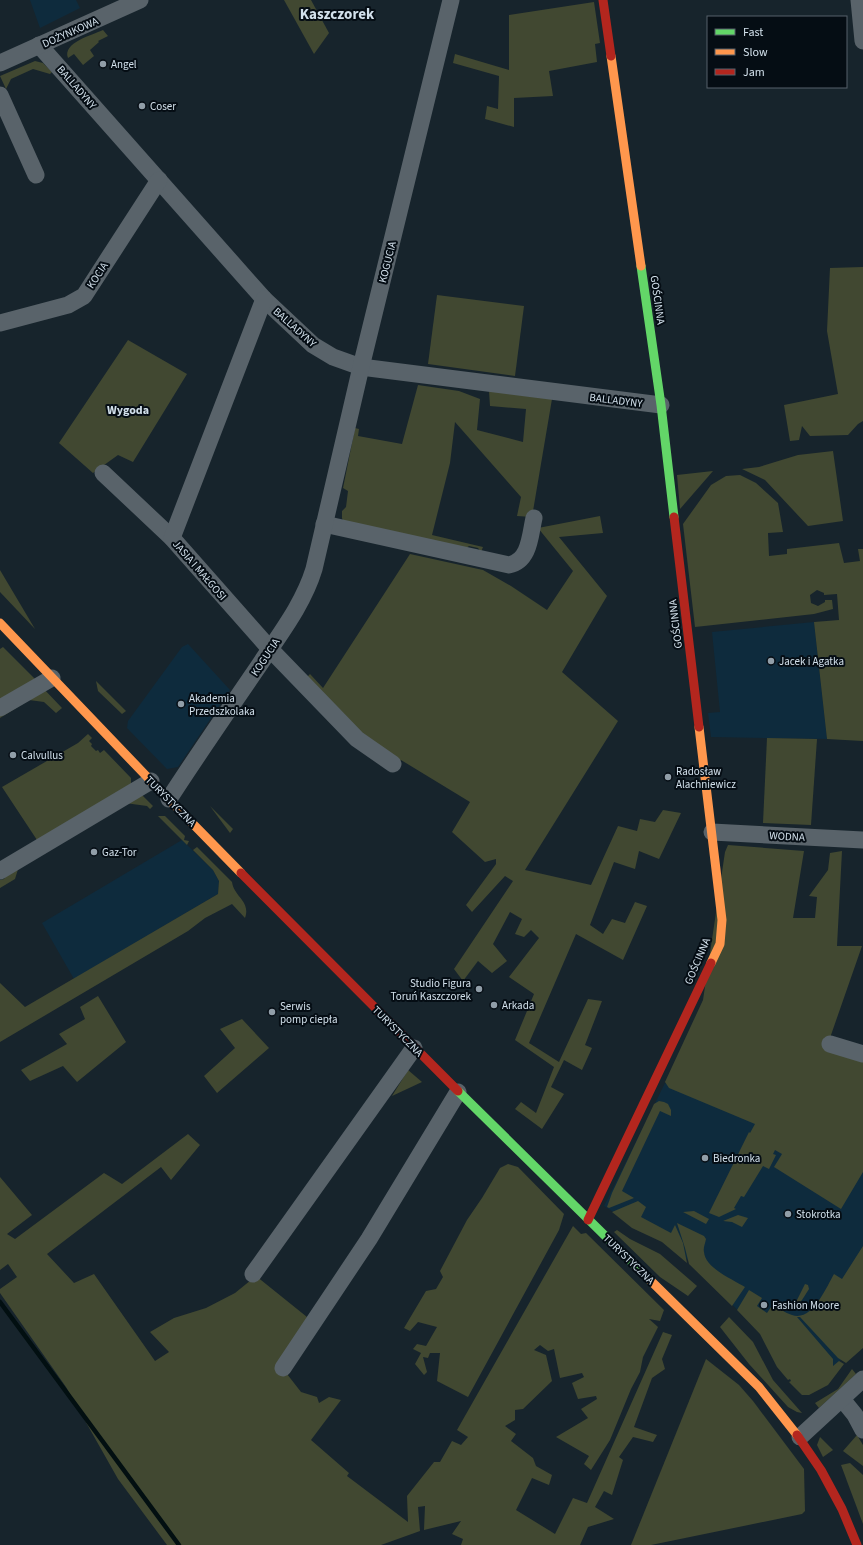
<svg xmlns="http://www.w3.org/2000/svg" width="863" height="1545" viewBox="0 0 863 1545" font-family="'Source Sans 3',sans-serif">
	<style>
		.built { fill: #0e2b3d }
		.green { fill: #414831 }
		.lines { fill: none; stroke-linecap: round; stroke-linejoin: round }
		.stream { stroke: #020f11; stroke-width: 4.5 }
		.street { stroke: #59636a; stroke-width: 17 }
		.fast { stroke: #63d668; stroke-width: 9 }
		.slow { stroke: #ff974d; stroke-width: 9 }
		.jam { stroke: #b3261e; stroke-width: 9 }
		.poi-dot { fill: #919ea8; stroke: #050d14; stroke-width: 1.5 }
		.labels { text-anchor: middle; stroke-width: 4; stroke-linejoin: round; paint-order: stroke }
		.street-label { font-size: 11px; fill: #d2e0eb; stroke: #050d14 }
		.poi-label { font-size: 11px; fill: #d2e0eb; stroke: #050d14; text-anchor: start }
		.neighbourhood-label { font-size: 12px; font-weight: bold; fill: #d2e0eb; stroke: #050d14 }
		.district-label { font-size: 15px; font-weight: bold; fill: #d2e0eb; stroke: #050d14 }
	</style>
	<rect width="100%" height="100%" fill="#17242c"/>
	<!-- built -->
	<g class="built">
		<polygon points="30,0 76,0 80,8 40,28"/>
		<polygon points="814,622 827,739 711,737 708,713 720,712 712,632"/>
		<polygon points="188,644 230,690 178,767 167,769 127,728 128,721 182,647"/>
		<polygon points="182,840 213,870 219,881 218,894 74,979 42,923"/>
		<polygon points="665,1083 863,1143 863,1341 812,1385 668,1240 637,1227 604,1206"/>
	</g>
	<!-- green -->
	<g class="green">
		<polygon points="284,0 311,0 329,33 314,54"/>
		<polygon points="594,2 600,43 595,44 597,62 549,71 553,96 514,98 514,127 485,119 487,106 498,109 499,76 453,63 455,54 509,70 509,15"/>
		<path d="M103,30L108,36L98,41L99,42L90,50L94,56L83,65L74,54L68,58C62,43 92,35 103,30Z"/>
		<polygon points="35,61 43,63 52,72 50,74 33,69 11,79 6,89 0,76"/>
		<polygon points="863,267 863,421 858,424 848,435 810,436 802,426 799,440 790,441 784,405 838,394 827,331 830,268"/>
		<polygon points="437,295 524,306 515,376 428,364"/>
		<polygon points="128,340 187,374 133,462 118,455 93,473 59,443"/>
		<polygon points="418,385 459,391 480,399 477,430 523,442 526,409 490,406 489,391 552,399 532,517 517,516 521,497 455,422 450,463 432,535 483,547 481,552 478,548 469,546 465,549 343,521 342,518 342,511 346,507 348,491 343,488 355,428 359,429 358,436 402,444"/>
		<polygon points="833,451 843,521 808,526 765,480 742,469 759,467 798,455"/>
		<polygon points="713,471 680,509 677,475"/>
		<polygon points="740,475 756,483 778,503 783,532 768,533 769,556 787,554 787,549 839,543 844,563 860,561 858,549 863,549 863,741 827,739 814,622 839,620 837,594 824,595 824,593 817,590 810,595 811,603 818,606 825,602 825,600 832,600 833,609 814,614 695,627 683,524 711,485 726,476"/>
		<polygon points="600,516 603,533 559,537 607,596 562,672 618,721 525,870 591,885 618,826 637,831 640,819 655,822 663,810 681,813 659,859 639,851 635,869 614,862 590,925 603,934 612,919 625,923 635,902 647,906 623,960 576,934 529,1043 559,1062 588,999 602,1001 585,1045 592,1048 582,1070 564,1060 551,1087 564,1094 542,1129 515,1109 521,1102 536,1113 554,1067 515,1040 534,994 509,977 539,938 531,930 524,937 515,934 522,919 510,912 493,944 507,961 492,973 478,961 463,981 454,969 513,881 505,876 472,912 466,905 496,864 496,859 485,862 452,832 470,802 401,760 392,772 396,762 361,737 305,679 310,674 323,688 410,554 483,570 511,586 547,610 573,571 538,528"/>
		<polygon points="0,570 35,629 0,592"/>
		<polygon points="3,647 35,679 0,703 0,649"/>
		<polygon points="96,681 126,711 122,714 98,691"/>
		<polygon points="42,687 62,708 56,713 44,702 29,700 0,718 0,713"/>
		<polygon points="88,734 92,738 89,741 92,744 91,746 96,751 98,750 100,753 104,750 131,778 131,783 133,786 37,840 2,787 78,743"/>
		<polygon points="767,738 817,739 811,825 763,823"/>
		<polygon points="141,794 153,806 150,809 147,806 125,803 19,866 15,879 0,888 0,880 4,879 10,870 131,796"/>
		<polygon points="210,806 233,829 230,833"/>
		<polygon points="158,816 165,816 185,836 184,840 189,841 187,845"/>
		<polygon points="728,845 804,851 793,918 815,918 817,897 809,896 828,870 830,853 842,851 837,946 862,946 831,1035 832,1040 863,1057 863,1172 841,1209 774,1167 782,1154 775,1150 773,1154 776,1155 769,1169 763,1166 744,1197 741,1196 734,1208 736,1209 719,1217 709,1213 749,1132 750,1133 755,1124 669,1088 665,1082 703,1000 725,852"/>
		<path d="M197,847L232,882C234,897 251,901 245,918L232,904L205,918L188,931L0,1042V983L25,1007L218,894L219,881L213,870L193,850Z"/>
		<polygon points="98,996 126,1042 77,1082 63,1066 30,1081 21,1070 67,1044 59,1034 85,1019 80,1007"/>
		<polygon points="242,1019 269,1048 217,1093 204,1076 235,1048 220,1029"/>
		<polygon points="408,1070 422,1082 392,1096"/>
		<polygon points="659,1101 664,1102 668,1104 671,1110 671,1116 660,1111 622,1191 634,1198 609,1208 607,1207 612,1193 654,1104"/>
		<polygon points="188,1134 200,1145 171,1180 161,1167 47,1254 74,1283 94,1274 155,1361 169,1352 150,1332 174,1318 206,1308 235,1293 256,1276 307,1317 287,1374 301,1392 317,1397 319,1403 329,1397 341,1400 311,1440 349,1473 347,1476 408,1522 407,1496 434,1462 440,1462 452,1441 461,1445 468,1437 457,1430 573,1226 581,1234 586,1233 664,1310 660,1321 649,1319 658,1327 643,1357 640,1372 631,1389 610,1440 591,1470 584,1464 589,1456 556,1437 588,1418 581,1409 597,1399 596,1396 578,1399 572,1383 584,1377 582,1373 560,1378 554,1349 548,1351 540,1345 534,1350 546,1355 552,1381 523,1409 515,1410 515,1420 505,1426 516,1434 511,1441 533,1458 536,1466 552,1475 549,1485 532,1478 516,1510 555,1534 573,1498 587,1503 663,1332 672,1335 662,1359 665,1369 652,1378 634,1427 657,1435 653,1442 633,1437 619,1457 623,1460 612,1495 604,1491 595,1507 614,1519 588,1527 580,1545 461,1545 463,1539 452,1534 461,1521 424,1530 425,1506 418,1507 420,1531 381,1545 167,1545 118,1479 66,1387 0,1293 0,1289 17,1277 8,1264 0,1270 0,1177 32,1215 7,1234 15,1239 104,1173 122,1184"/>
		<polygon points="508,1164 518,1167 564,1214 559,1230 468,1397 437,1381 440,1353 430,1353 428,1358 423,1357 427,1372 424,1375 415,1364 421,1353 413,1349 417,1344 426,1346 437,1327 418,1322 410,1331 404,1328 426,1291 436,1289 443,1277 440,1271 467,1220 482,1198 500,1168"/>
		<polygon points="638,1201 646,1207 641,1217 671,1233 675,1225 683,1243 687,1263 662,1242 632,1228 612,1212"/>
		<polygon points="694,1211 709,1219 706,1224 683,1212"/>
		<polygon points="738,1215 748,1218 742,1227 732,1222 723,1221"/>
		<path d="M677,1223L704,1236L706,1239C705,1244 703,1248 704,1252C705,1268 732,1279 745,1287L732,1306L689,1264L685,1248Z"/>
		<polygon points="617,1230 630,1239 660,1254 697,1286 688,1296 660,1277 614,1232"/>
		<path d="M863,1246V1348L846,1363L838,1358L800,1317H797L833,1359V1366L839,1361L844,1364L828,1385L809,1395H802L789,1382L791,1381L790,1379L788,1380L777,1367L760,1334L737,1310L749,1290L762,1298L757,1306L767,1313L773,1304C779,1308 785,1313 792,1315C812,1322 826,1288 834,1274L842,1279Z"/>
		<polygon points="805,1284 808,1285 809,1289 802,1300 799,1303 796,1302"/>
		<polygon points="729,1317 753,1342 773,1380 802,1413 797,1412 788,1407 749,1364 720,1327"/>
		<polygon points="706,1359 739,1385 753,1401 804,1469 805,1511 802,1514 651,1545 631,1545"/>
		<polygon points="852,1369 856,1374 819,1408 815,1403 838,1389"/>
		<polygon points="857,1435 863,1445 863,1466 843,1451"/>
		<polygon points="820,1437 833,1450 823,1457 817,1445"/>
		<polygon points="850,1463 863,1475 863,1524 841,1465"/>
	</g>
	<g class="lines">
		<!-- stream -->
		<polyline class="stream" points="0,1302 179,1545"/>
		<!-- street -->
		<g class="street">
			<polyline points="859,0 863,41"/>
			<polyline points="39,45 264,299 313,345 333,357 361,367 661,405"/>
			<polyline points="0,63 140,0"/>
			<polyline points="0,95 36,175"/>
			<polyline points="0,323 68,305 84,296 159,180"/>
			<polyline points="103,473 172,538 270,649 357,739 393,764"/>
			<path d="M324,524L509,565C530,561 530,535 534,518"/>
			<polyline points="172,538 264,299"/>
			<polyline points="0,708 52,678"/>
			<path d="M169,799C198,754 228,711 258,667C279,635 303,605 314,569L361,367L451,0"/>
			<polyline points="712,832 863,840"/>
			<polyline points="0,871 151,781"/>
			<polyline points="830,1044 863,1054"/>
			<polyline points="253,1274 414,1048"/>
			<polyline points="283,1368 369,1239 458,1092"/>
			<polyline points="842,1399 855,1415 863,1430"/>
			<polyline points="800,1437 863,1379"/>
		</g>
		<!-- fast -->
		<g class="fast">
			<polyline points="641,266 661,405 674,517"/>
			<polyline points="458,1091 650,1280"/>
		</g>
		<!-- slow -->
		<g class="slow">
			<polyline points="611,56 641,266"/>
			<polyline points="0,623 151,781 241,873"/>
			<polyline points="699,727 722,920 720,944 711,963"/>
			<polyline points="650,1280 759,1387 797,1435"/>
		</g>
		<!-- jam -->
		<g class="jam">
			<polyline points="603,0 611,56"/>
			<polyline points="674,517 699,727"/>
			<polyline points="241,873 458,1091"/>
			<polyline points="588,1220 711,963"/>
			<polyline points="797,1435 821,1470 842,1509 857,1545"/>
		</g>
	</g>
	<!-- markers -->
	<g class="poi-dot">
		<circle cx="103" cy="64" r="4"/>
		<circle cx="142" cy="106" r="4"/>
		<circle cx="771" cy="661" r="4"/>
		<circle cx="181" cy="704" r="4"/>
		<circle cx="13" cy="755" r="4"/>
		<circle cx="668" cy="777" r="4"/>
		<circle cx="94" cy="852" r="4"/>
		<circle cx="479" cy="989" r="4"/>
		<circle cx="494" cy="1005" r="4"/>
		<circle cx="272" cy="1012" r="4"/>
		<circle cx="705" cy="1158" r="4"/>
		<circle cx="788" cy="1214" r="4"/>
		<circle cx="764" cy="1305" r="4"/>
	</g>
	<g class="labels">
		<!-- street labels -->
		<g class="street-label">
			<text transform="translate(70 32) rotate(-24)" y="4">DOŻYNKOWA</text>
			<text transform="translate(77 87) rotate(49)" y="4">BALLADYNY</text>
			<text transform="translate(387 262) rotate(-76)" y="4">KOGUCIA</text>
			<text transform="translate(97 275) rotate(-57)" y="4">KOCIA</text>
			<text transform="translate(658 300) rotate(82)" y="4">GOŚCINNA</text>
			<text transform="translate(295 327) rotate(42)" y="4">BALLADYNY</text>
			<text transform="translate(616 400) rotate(7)" y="4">BALLADYNY</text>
			<text transform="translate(200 570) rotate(49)" y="4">JASIA I MAŁGOSI</text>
			<text transform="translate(675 624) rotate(-97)" y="4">GOŚCINNA</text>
			<text transform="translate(265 657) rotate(-56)" y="4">KOGUCIA</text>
			<text transform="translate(171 801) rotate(45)" y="4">TURYSTYCZNA</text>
			<text transform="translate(787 836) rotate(3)" y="4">WODNA</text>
			<text transform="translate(697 961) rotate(-67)" y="4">GOŚCINNA</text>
			<text transform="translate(398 1031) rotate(45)" y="4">TURYSTYCZNA</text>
			<text transform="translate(629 1259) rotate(44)" y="4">TURYSTYCZNA</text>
		</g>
		<!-- poi labels -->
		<g class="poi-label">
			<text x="111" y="68">Angel</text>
			<text x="150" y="110">Coser</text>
			<text x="779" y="665">Jacek i Agatka</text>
			<text x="189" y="702">Akademia<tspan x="189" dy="13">Przedszkolaka</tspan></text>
			<text x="21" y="759">Calvullus</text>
			<text x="676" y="775">Radosław<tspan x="676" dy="13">Alachniewicz</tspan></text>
			<text x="102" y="856">Gaz-Tor</text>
			<text x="471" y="987" text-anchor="end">Studio Figura<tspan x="471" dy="13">Toruń Kaszczorek</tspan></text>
			<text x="502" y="1009">Arkada</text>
			<text x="280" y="1010">Serwis<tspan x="280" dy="13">pomp ciepła</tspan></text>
			<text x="713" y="1162">Biedronka</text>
			<text x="796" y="1218">Stokrotka</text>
			<text x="772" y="1309">Fashion Moore</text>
		</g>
		<!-- neighbourhood labels -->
		<g class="neighbourhood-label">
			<text x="128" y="414">Wygoda</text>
		</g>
		<!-- district labels -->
		<g class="district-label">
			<text x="337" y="19">Kaszczorek</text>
		</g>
	</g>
	<!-- legend -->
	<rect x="707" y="16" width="140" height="72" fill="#050d14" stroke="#57616a"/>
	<rect x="715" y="29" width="20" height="6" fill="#63d668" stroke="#57616a"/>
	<text x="743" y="36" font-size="12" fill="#d2e0eb">Fast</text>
	<rect x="715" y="49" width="20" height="6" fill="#ff974d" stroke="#57616a"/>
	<text x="743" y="56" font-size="12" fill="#d2e0eb">Slow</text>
	<rect x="715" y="69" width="20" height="6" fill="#b3261e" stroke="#57616a"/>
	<text x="743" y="76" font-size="12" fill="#d2e0eb">Jam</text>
</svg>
